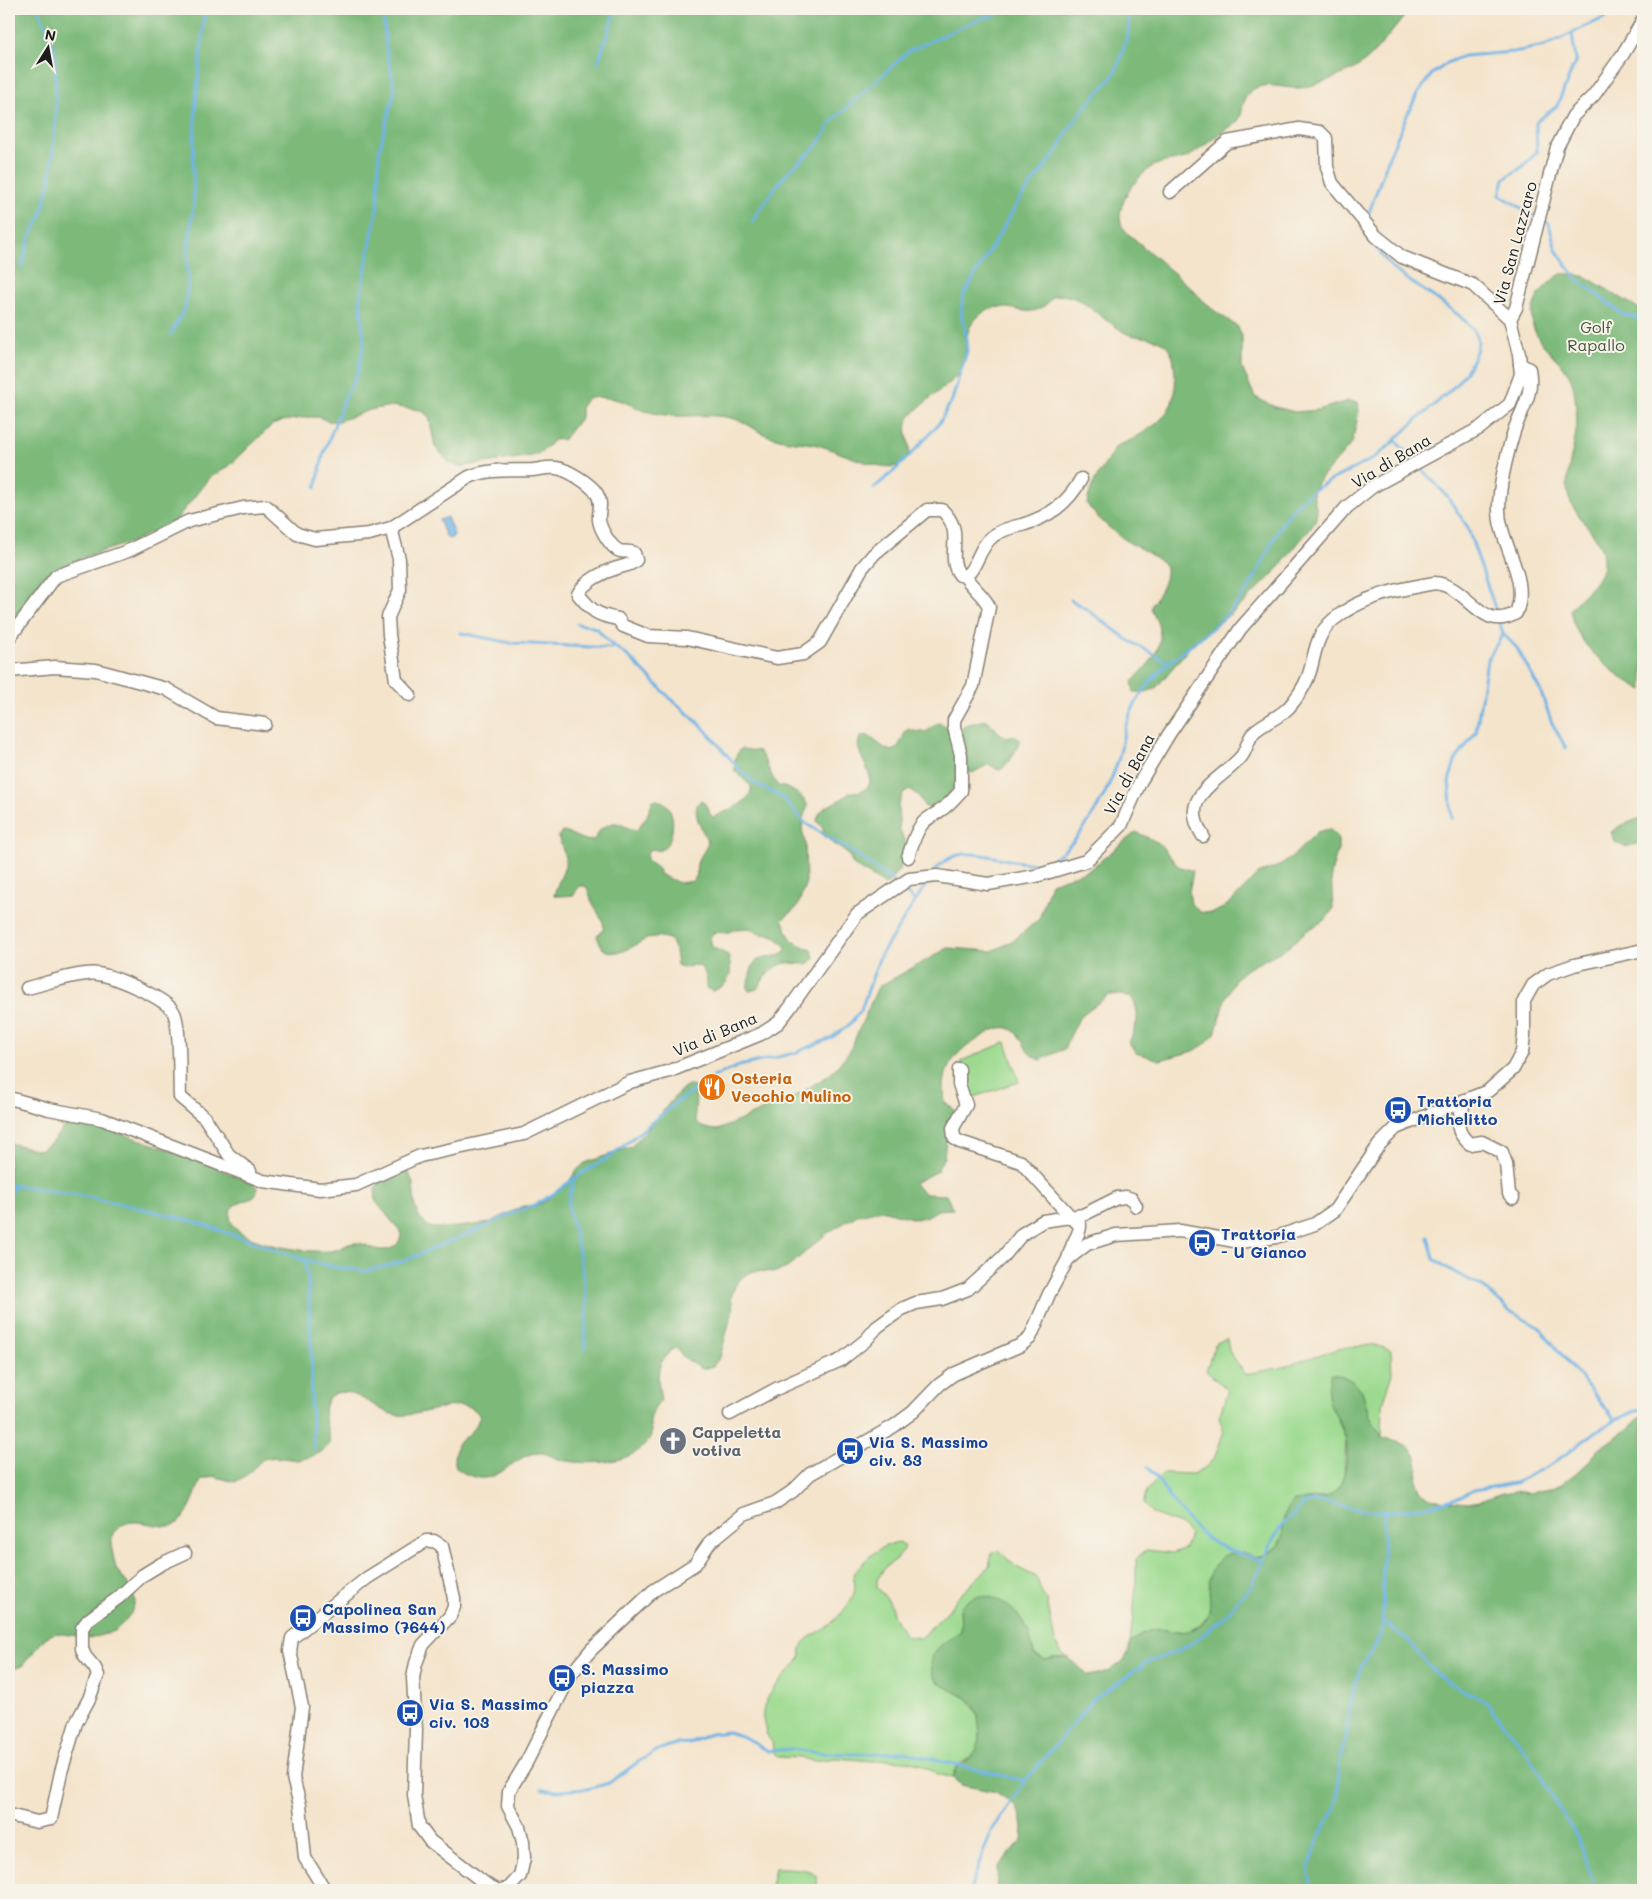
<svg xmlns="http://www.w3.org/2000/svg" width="1652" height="1899" viewBox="0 0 1652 1899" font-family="Mali,sans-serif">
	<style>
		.green { fill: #9cda8f; stroke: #5c7b56 }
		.forest { fill: #7dba7a; stroke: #4c6b4b }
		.water { fill: #6fb4e5; stroke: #466880 }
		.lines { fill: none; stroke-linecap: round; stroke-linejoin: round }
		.stream { stroke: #6fb4e5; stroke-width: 3 }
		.minor-casing { stroke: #888074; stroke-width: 15 }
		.minor { stroke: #fff; stroke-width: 12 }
		.labels { text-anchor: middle; stroke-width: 4; stroke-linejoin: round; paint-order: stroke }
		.street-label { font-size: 16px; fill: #1c1c1c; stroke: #f7f3e8 }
		.park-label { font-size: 16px; fill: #42553e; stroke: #f7f3e8 }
		.food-label { font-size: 16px; font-weight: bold; fill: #c56008; stroke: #f7f3e8; text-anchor: start }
		.transit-label { font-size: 16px; font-weight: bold; fill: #164399; stroke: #f7f3e8; text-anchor: start }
		.worship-label { font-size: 16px; font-weight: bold; fill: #5b616d; stroke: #f7f3e8; text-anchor: start }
	</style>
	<rect width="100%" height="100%" fill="#f7f3e8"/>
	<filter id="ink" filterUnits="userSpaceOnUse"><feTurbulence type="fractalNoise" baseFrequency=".02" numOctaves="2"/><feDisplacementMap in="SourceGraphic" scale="10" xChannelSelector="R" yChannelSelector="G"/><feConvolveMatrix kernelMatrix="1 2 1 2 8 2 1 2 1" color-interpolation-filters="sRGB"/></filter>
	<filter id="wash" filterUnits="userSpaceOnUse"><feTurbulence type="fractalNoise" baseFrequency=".0096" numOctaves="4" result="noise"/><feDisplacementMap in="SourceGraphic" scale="20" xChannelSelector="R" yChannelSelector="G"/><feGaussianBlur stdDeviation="1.12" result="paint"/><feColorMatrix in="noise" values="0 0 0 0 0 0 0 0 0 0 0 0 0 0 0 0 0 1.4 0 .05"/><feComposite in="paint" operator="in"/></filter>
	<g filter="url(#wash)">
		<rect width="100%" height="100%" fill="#f4e4cc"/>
		<!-- green -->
		<g class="green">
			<polygon points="1006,1042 1019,1082 971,1098 965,1096 961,1061"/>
			<path d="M1227,1338L1229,1351L1245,1374C1259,1371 1273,1370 1286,1366C1319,1356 1357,1336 1391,1350L1392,1377L1383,1403L1382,1437L1369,1415L1362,1391L1354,1382L1328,1397L1346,1440L1344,1476L1339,1487L1330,1496L1306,1499L1286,1510L1283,1535L1278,1546L1267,1554L1255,1557L1242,1552L1209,1592L1211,1604L1208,1616L1200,1625L1189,1632L1163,1630L1130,1643L1136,1587V1559L1146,1550L1173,1553L1185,1548L1190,1535L1180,1524L1153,1514L1143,1504L1147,1491L1163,1473L1193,1474L1206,1467L1215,1457L1224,1431L1219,1417L1228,1390L1206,1371L1215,1344Z"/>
			<path d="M900,1542L905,1548L897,1559L885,1567L877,1580V1587L890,1603L894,1617L905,1636L920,1638L945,1614L958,1597L985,1571L989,1566L992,1553L999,1551L1015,1566L1034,1576L1038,1581L1042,1594L1047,1600L1055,1642L1062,1654L1069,1658L1056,1657L1045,1660L1034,1654L1028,1631L960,1608L961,1631L941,1645L942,1685C966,1697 978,1701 980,1729C980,1737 980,1745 975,1752C970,1759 962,1761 957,1767C955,1770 954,1775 953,1778L938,1774L920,1764L906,1761L886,1760L872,1761L836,1758L814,1761L801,1758L777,1757L772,1752C775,1739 768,1741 766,1732C765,1727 762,1718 763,1713C765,1693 785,1677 797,1662L801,1656C798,1638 815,1636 827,1627C836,1620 850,1605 854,1593C856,1587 854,1580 853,1574C865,1559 881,1544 900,1542Z"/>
			<path d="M775,1868C784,1868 810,1868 815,1874C818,1879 817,1885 817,1890H770Z"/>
		</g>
		<!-- forest -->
		<g class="forest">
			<path d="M9,9H1411C1393,28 1374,60 1350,71C1340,76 1311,87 1300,88C1286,89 1272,83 1258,87C1237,95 1247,115 1235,124C1231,127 1226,129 1222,132C1212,139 1196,154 1185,158C1175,161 1165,161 1155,165C1138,174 1111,208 1123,228C1125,231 1129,234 1131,236L1191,288L1212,309L1238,327L1242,336V368L1255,397L1275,407L1295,412L1318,410L1348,401L1358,402L1359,412L1352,443L1317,483L1313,493L1317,512L1315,522L1276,571L1246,601L1190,647L1155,689L1145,692H1134L1132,682C1145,668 1165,650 1159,629C1158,621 1153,616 1151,607C1159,591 1167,585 1166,566C1155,556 1143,550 1130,543C1115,533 1097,519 1087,504C1090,486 1096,478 1106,463C1109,459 1112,451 1116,447C1119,444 1125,443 1129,441C1159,424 1178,412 1175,375C1174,365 1174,354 1167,346C1155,335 1141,339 1128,334C1122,332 1117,327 1112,324C1092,312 1078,291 1053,296C1029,333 1002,286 974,321C960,338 971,359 959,374C948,387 911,409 907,423C904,436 916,451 903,463C889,476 840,452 824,447C811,442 797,443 783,440C776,438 768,436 762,433C753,428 745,422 735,419C714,413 692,417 671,416C664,415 656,413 649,412C638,410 631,404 621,401C611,397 598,397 587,398L581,406V417L564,439L554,440L538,455L458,467L449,462L435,447L429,417L421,410L390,406L370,410L339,421H328L318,417H308L283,421L272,425L228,467L209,478L176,520L132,542L81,558L55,569L47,576L9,627Z"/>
			<path d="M1561,274H1574L1586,277L1643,311V690C1613,674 1575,645 1570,610C1580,595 1601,584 1603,564C1605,535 1575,521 1568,495C1564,477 1574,450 1576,431C1578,421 1576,407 1575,397C1574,391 1573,381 1569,375C1559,357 1533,343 1532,319C1531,300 1546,283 1561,274Z"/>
			<path d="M986,720C994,725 999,735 1008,738L1015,735L1020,740L1013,756L1002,769L998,770L989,764L972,773L962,770C952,787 949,809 925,807L918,795L909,790L903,793L898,807L899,821V829L906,844L900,869L886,885L853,865L849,855L824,836L823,829L817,821C819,804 839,804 849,793C854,791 860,793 865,789C882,778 849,751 861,737L867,735L886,749L893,751C901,747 902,735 908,729C912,730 918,733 923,732C931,732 934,722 940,723C946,724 948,731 958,732L965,725Z"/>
			<path d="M741,749L759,751C767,762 770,775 778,786C789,787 803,795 808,806L803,818L802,829L805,843L806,882L798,906L782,920C786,925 787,934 791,938C796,944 805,947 812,950L814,957C809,970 793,960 782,964C770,969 763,979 757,989L749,991L747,988C750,978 750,966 758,959L781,955L786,950V947L773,935L759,934L750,928L736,929L726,933L715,932L710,937L712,947L728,955C733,973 731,985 712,991L706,988V975L700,966L694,965L684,968L677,965L675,951L670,939C665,938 660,936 654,937C636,940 624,960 603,949L597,937L598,934L604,929C604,920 598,914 594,906C590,901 590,892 586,886H579L574,895L561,896L554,895C563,865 572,870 558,837L562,832C572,832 583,843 593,840C597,838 597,833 600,830C601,828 611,823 614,823C621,822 628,830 637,830L647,816L653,800C680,798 676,844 660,850C656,851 653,848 649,850C644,859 648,864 658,867L659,874L679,883L693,881L697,875C694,857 704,857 708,842C703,831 689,810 701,800C708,804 707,813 713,817C725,812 754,802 751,786L735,771C734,763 735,754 741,749Z"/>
			<polygon points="1643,817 1643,842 1625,847 1615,842 1611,832 1620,826"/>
			<path d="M1329,829L1338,837V850L1331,873L1333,909L1326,919L1305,932L1287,948L1245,970L1236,978L1225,999L1215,1034L1205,1044L1194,1051L1160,1060L1136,1053L1129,1043C1136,1025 1142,1016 1132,998L1121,995H1109L1080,1016L1064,1049L1040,1060C1037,1058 1033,1056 1030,1054C1022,1045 1021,1032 1008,1028C999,1026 991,1031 983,1036C954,1053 940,1067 945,1103L956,1111L948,1121L944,1157L937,1171L914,1183L925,1194L946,1195L953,1209L938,1210L928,1216L916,1219L881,1210L857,1215L826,1234L787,1268L776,1272L753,1271L742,1277L735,1286L731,1298L733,1308L720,1357L713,1366L702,1369L683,1357L676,1347C654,1363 657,1376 661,1400C656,1406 652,1412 650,1420C649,1425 652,1430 651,1435C649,1442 642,1449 636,1452C616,1465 583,1464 561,1460C555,1458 549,1454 543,1453C508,1451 499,1498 456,1468L454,1457L457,1444L475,1428L480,1416C478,1413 475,1410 472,1408C456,1399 417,1418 396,1415C378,1413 348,1380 330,1397C318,1408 329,1429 330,1444L321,1452L310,1457L298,1460L275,1457L263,1459L246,1476L235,1482L212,1476L201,1480C195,1494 191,1511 179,1522C166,1534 139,1515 122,1525C119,1527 116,1530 113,1533L111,1545L116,1569L132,1589L135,1602L131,1613L124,1622L115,1631L92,1638L55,1633L45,1638L22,1666L11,1670L9,1666V1143L39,1150L50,1144L65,1126L71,1123L96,1126L108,1129L193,1158L254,1184L258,1188C255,1206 230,1198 230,1215C229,1245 311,1253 331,1251C340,1250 348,1242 356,1243C366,1243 373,1250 382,1250C393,1251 402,1242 401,1232L376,1202L375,1189L378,1184L404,1170L409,1173L413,1183L415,1207L420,1219L429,1227L434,1228L458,1227L489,1223L523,1206H535L546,1201L560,1188L566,1186L576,1171L585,1163L631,1147L660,1115L671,1101L683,1088L688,1085L694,1087C701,1110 682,1128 718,1130L795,1096L831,1074L849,1052L878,987L948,948L992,951L1013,941L1039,919L1051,883L1089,870L1136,832L1159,843L1178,866L1193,871L1189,892L1191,904L1200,912L1213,913L1223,908L1233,900L1258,874L1281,865L1291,858L1317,832Z"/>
			<path d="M1331,1374L1343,1376L1354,1382L1362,1391L1369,1415L1382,1437L1406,1445L1415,1454L1418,1466L1416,1479L1420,1491L1429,1499L1468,1503L1480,1501L1503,1493L1515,1491L1527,1493L1551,1489L1563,1483L1583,1468L1600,1448L1629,1428L1643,1415V1890H996L998,1867L1022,1840L1023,1828L1021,1816L1015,1805L996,1792L961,1785L953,1778L958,1767L968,1760L976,1751L980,1739L978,1715L974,1704L965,1697L942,1685L934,1678L931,1667L933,1654L941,1645L961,1631L960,1608C966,1602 972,1596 980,1596C999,1595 1022,1614 1028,1631C1031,1639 1032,1647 1034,1655L1045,1660C1068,1655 1073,1660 1088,1676C1101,1674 1121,1668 1127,1655C1129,1652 1129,1646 1130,1643C1136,1638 1142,1633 1149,1631C1166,1625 1180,1638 1198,1627C1221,1611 1201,1587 1214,1567C1231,1538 1250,1564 1268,1554C1290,1541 1279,1525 1286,1510C1288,1507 1292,1504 1294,1501C1305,1499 1318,1500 1328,1496C1345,1490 1349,1456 1346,1440C1341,1415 1320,1406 1331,1374Z"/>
		</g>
		<!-- water -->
		<polygon class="water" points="447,517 454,534 453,537 449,539 446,537 439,520"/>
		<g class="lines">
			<!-- stream -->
			<g class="stream">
				<polyline points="598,62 616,9"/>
				<polyline points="1535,216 1500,195 1504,179 1522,167 1537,152 1536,122 1557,106 1576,60 1572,33"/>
				<polyline points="1367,218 1390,154 1407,115 1418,93 1432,74 1449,62 1464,56 1513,52 1545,46 1606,17 1613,9"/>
				<polyline points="1543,220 1549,224 1556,250 1576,278 1622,314 1643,320"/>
				<path d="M752,221C763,205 774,188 787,173C805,155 820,149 830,123L909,51L977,20L1015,9"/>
				<polyline points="22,267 30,237 41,216 50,181 54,140 56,113 55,51 39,9"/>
				<polyline points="171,334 185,308 188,285 187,258 194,202 193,162 196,101 205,9"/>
				<polyline points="1395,440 1413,460"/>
				<polyline points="1420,467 1447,496 1467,526 1497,614"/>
				<polyline points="316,488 323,456 344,399 357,376 364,343 360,297 378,205 379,151 395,89 386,48 383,9"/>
				<polyline points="874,488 895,470 916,449 940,422 952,400 967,351 965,327 961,316 963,296 1020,199 1060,147 1066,134 1086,106 1114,75 1120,60 1128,33 1130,9"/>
				<polyline points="1071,600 1088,610 1128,640 1169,663"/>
				<polyline points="1499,620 1503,634 1517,648 1540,690 1552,723 1566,748"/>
				<polyline points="577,624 590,626 597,629 611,644 629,657 670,698 702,726 740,770 757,785 782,797 805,823 865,860 895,883"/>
				<polyline points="461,633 511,643 611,648 614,646"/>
				<polyline points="1452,819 1449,781 1455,761 1476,732 1487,660 1503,634"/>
				<path d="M933,873C954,845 979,854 1008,860C1017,862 1027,863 1036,864C1074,860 1106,796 1117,764C1122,750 1122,735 1127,722C1136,698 1150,679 1169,663C1197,639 1227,620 1248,589C1266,562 1274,527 1298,503C1319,482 1347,474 1372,459C1387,450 1399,436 1411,425C1435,403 1474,377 1478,342C1480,321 1410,284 1395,270C1384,260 1376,248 1368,236"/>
				<polyline points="902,889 915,901"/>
				<polyline points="573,1181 568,1205 579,1252 587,1302 585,1350"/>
				<polyline points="9,1184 79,1195 145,1209 199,1223 305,1260 334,1267 366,1271 401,1262 484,1227 510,1214 535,1205 555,1193 576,1177 611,1156 678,1101 715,1076 739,1066 795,1053 831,1038 849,1025 861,1010 880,956 929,880"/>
				<polyline points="9,1196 15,1185"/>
				<polyline points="1428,1237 1434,1259 1454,1272 1483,1287 1508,1310 1540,1328 1615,1420"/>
				<polyline points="304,1260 308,1280 312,1366 311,1406 314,1449"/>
				<path d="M1147,1467C1157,1475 1162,1487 1170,1498C1181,1511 1192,1527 1206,1538C1223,1550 1245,1555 1264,1561"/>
				<polyline points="1382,1620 1409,1641 1434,1672 1451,1684 1479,1697 1488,1704 1528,1755 1580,1842 1596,1890"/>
				<polyline points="542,1789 558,1791 587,1789 609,1783 638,1762 660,1749 675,1744 689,1743 711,1734 728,1732 744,1737 767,1751 791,1749 822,1753 857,1754 904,1752 1025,1781"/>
				<polyline points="970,1890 981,1858 993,1829 1025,1781 1094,1699 1146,1663 1178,1651 1197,1640 1226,1615 1236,1602 1252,1586 1269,1547 1279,1530 1285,1522 1304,1504 1312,1501 1324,1501 1362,1510 1390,1512 1432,1505 1457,1498 1474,1490 1515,1483 1555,1462 1597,1431 1615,1420 1643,1408"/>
				<polyline points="1313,1890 1309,1867 1319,1838 1332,1813 1338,1797 1339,1769 1341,1753 1346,1739 1349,1706 1361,1667 1374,1648 1382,1633 1384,1512"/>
			</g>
		</g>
	</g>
	<g filter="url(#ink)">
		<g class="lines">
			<!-- minor casing -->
			<g class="minor-casing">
				<g id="minor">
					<polyline points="1170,192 1227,142 1299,129 1320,132 1326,138 1327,167 1332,183 1376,236 1402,257 1473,285 1510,319"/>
					<polyline points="1510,319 1516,308 1557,147 1573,116 1594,95 1623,54 1643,20"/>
					<polyline points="391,528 399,559 400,590 388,617 389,635 396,680 410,695"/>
					<path d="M9,638L56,576L128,551L189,521L243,508L266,506L297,534L315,539L369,534L391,528L469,477C491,468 511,471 533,470C541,469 549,467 556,468C567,469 591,484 597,494C603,504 598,511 599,520C600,529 611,548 620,551C624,552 629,551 634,553L636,560C630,566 625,565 617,568C603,572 585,581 578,594C592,611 596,615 618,619L623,626L648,636L687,638L777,658L803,654L820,642L862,568L874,554L927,510H942C947,515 951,520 953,527C958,542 948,561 960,575L965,576C977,569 978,548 993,536C1001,530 1012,527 1022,525C1048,517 1068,504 1081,479"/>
					<polyline points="9,671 55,667 96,670 166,689 216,718 265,724"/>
					<path d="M1203,836C1177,796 1219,782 1241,757C1247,750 1248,737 1255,731C1268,720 1284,716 1294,701C1301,692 1307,682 1310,671C1316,650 1316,635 1333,620C1361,596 1400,589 1435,583C1469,586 1481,634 1516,613C1531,577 1497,542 1499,506C1500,481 1507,454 1514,431C1522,408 1534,394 1529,369L1520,364"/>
					<path d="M908,857C912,845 915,833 922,824C928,817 935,815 941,810C949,805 955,797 961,791V755L954,727V720L973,686L989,607C986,597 972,588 965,576"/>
					<path d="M27,988C44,984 82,971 98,974C113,976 169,999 174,1013C181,1029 179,1078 180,1097L205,1118L229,1155L250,1171"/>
					<polyline points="959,1069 959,1084 966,1105 953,1128 954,1138 960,1142 1021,1162 1070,1216"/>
					<polyline points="9,1098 49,1109 102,1119 263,1181 320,1189 356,1185 420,1156 524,1134 630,1082 670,1071 761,1034 778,1023 789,1009 857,914 909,879 937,876 988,884 1036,876 1086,861 1121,826 1140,782 1169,734 1241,628 1347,507 1372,487 1480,428 1510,404 1521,374 1519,354 1510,319"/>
					<path d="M1465,1100C1460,1119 1451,1128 1470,1144L1482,1142L1502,1152L1506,1164L1509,1194L1513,1198"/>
					<path d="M1065,1217L1073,1219L1080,1225C1080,1233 1077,1235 1074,1242C1071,1247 1070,1253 1068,1259"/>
					<polyline points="730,1414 776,1389 841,1360 866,1340 877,1327 902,1309 916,1303 942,1299 968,1289 1003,1257 1022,1234 1043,1221 1083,1215 1117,1198 1126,1197 1132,1199 1136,1206"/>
					<polyline points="9,1815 37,1822 51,1819 61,1772 76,1723 89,1699 98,1675 95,1668 85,1656 82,1649 82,1628 88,1620 118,1598 143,1575 161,1564 185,1553"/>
					<polyline points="325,1890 305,1858 300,1805 293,1778 302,1707 290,1651 292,1638 367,1578 426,1541 434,1541 442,1546 454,1598 454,1607 450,1616 423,1645 416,1663 413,1678 416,1730 414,1795 419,1826 430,1841 487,1885 497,1890"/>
					<polyline points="502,1890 509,1888 520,1876 524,1858 523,1842 519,1827 508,1806 509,1791 526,1763 571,1674 591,1650 653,1591 695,1564 710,1542 744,1514 775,1503 793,1491 810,1474 894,1426 913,1412 939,1385 954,1374 1021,1345 1030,1338 1049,1294 1068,1259 1087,1244 1116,1235 1180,1231 1240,1242 1276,1237 1315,1224 1335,1210 1379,1145 1396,1128 1488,1091 1513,1069 1522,1052 1524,1035 1524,1001 1533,985 1548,974 1574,965 1643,950"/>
				</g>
			</g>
			<!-- minor -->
			<use href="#minor" class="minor"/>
		</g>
	</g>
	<!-- icons -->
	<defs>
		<g id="restaurant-disc" transform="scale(1.4375)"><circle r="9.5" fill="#e8710a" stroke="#f7f3e8"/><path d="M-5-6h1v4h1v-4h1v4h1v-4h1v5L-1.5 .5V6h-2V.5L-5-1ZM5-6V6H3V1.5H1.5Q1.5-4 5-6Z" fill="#fff"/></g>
		<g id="bus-disc" transform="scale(1.4375)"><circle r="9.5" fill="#1a4fb4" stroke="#f7f3e8"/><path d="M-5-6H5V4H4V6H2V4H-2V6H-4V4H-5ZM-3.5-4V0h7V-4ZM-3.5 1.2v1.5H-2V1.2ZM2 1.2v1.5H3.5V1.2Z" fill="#fff"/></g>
		<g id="church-disc" transform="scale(1.4375)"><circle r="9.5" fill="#6b7280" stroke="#f7f3e8"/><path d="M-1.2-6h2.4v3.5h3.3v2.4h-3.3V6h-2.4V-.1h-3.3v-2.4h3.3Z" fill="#fff"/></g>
	</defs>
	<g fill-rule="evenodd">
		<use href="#restaurant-disc" x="712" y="1087"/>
		<use href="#bus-disc" x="1398" y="1110"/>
		<use href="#bus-disc" x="1202" y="1243"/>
		<use href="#church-disc" x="673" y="1441"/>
		<use href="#bus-disc" x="850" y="1451"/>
		<use href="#bus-disc" x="303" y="1618"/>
		<use href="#bus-disc" x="562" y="1678"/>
		<use href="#bus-disc" x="410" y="1713"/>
	</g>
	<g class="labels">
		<!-- street labels -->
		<g class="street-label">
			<text transform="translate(1515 243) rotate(-75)" y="6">Via San Lazzaro</text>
			<text transform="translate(1391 461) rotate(-31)" y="6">Via di Bana</text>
			<text transform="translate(1129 774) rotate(-62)" y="6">Via di Bana</text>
			<text transform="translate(715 1034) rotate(-23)" y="6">Via di Bana</text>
		</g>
		<!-- park labels -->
		<g class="park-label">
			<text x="1596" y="333">Golf<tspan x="1596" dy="18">Rapallo</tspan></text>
		</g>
		<!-- food labels -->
		<g class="food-label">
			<text x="731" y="1084">Osteria<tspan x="731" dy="18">Vecchio Mulino</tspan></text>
		</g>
		<!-- transit labels -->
		<g class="transit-label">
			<text x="1417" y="1107">Trattoria<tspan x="1417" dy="18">Michelitto</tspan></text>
			<text x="1221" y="1240">Trattoria<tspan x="1221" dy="18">- U Gianco</tspan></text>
			<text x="869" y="1448">Via S. Massimo<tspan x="869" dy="18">civ. 83</tspan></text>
			<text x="322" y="1615">Capolinea San<tspan x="322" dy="18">Massimo (7644)</tspan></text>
			<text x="581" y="1675">S. Massimo<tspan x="581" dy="18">piazza</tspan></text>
			<text x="429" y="1710">Via S. Massimo<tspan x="429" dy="18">civ. 103</tspan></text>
		</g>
		<!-- worship labels -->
		<g class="worship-label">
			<text x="692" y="1438">Cappeletta<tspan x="692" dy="18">votiva</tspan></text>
		</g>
	</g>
	<!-- margin -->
	<rect width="1652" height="1899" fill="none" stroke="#f7f3e8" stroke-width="30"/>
	<!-- north arrow -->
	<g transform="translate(48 48) rotate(11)" stroke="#f7f3e8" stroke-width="4" paint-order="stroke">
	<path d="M0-4L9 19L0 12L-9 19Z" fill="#1c1c1c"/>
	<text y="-8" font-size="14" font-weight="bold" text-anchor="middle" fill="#1c1c1c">N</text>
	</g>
</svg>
